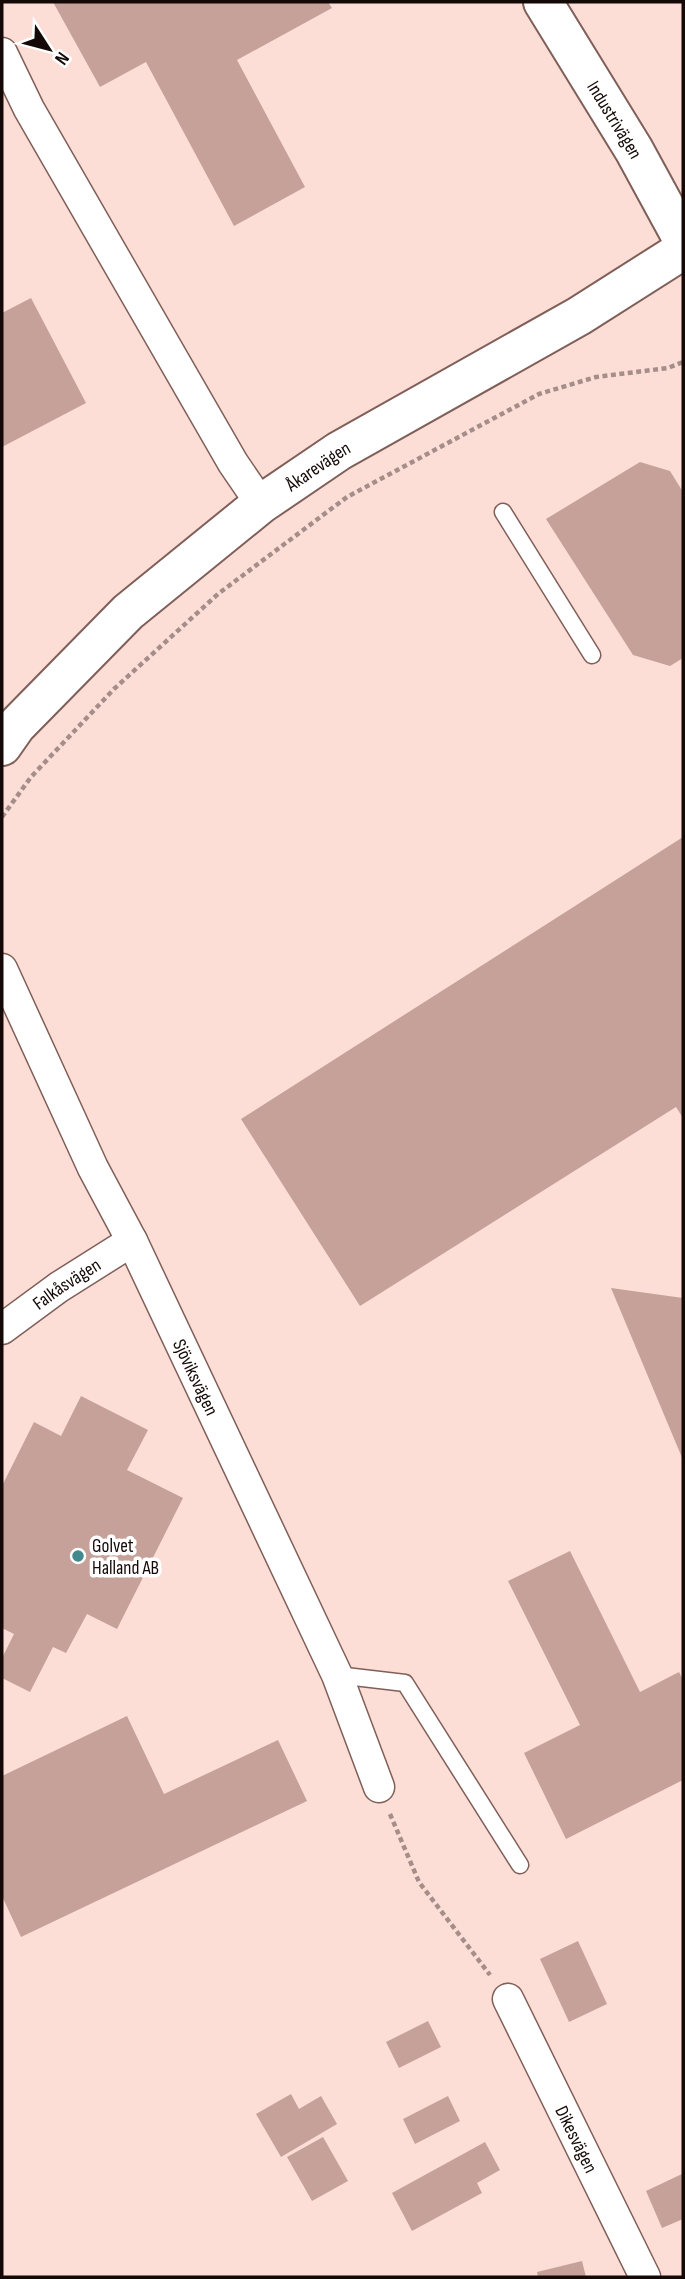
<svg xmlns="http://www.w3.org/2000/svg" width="685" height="2279" viewBox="0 0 685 2279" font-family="'Sofia Sans Condensed',sans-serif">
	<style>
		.building { fill: #c5a199 }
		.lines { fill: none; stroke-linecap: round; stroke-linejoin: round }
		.service-casing { stroke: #7f5f58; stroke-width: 19 }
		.minor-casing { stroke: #7f5f58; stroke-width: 33 }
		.tertiary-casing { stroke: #7f5f58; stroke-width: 42 }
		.path { stroke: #a58e89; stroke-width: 4.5; stroke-dasharray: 5 3.5; stroke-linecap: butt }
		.service { stroke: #fff; stroke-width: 16 }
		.minor { stroke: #fff; stroke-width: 30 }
		.tertiary { stroke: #fff; stroke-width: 38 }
		.poi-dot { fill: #41898b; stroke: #fff; stroke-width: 2.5 }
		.labels { text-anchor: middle; stroke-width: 7; stroke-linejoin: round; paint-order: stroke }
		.street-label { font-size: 19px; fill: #140907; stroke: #fff }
		.poi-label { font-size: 19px; fill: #140907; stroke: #fff; text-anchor: start }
	</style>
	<rect width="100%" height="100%" fill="#fdded7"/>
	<!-- building -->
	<g class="building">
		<polygon points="53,2 328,2 332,8 237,60 305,187 234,226 146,62 100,87"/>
		<polygon points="31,298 86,403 2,447 2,313"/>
		<polygon points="640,462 670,471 683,492 683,658 670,666 633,655 546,519"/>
		<polygon points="683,837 683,1118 676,1107 360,1306 241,1119"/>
		<polygon points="611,1288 683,1298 683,1460"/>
		<polygon points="81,1396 148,1430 127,1470 183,1498 117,1629 87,1614 66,1653 53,1647 30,1692 2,1678 2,1658 14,1634 2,1628 2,1486 34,1422 61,1436"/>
		<polygon points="570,1551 640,1692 679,1672 683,1680 683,1780 566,1839 524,1753 580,1725 508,1581"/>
		<polygon points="127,1716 164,1794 278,1740 307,1801 21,1937 2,1896 2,1776"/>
		<polygon points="578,1941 607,2004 569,2022 540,1959"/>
		<polygon points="428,2021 441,2047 399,2068 386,2042"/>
		<polygon points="291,2094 299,2109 321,2096 337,2124 281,2157 256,2114"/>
		<polygon points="448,2096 460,2121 415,2144 403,2119"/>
		<polygon points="323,2137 348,2181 312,2201 287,2157"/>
		<polygon points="485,2142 500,2170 477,2183 482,2193 412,2231 392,2193"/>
		<polygon points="682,2174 683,2219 662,2228 646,2191"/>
		<polygon points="582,2261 586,2277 538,2277 537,2272"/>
	</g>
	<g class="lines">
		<!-- service casing -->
		<g class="service-casing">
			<g id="service">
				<polyline points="503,512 592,655"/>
				<polyline points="337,1675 405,1683 520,1865"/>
			</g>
		</g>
		<!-- minor casing -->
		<g class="minor-casing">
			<g id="minor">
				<polyline points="2,53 29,109 233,463 261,504"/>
				<path id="s1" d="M2,969L93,1168L132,1241L337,1675L379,1787"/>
				<path id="s2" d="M2,1329L59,1287L132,1241"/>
				<path id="s3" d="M508,1999L645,2277"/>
			</g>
		</g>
		<!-- tertiary casing -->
		<g class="tertiary-casing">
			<g id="tertiary">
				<path id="s4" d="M543,2L634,150L683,240"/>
				<path id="s5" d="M2,746L16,726L128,612L261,504L339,451L579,316L683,250"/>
			</g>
		</g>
		<!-- path -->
		<g class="path">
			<polyline points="2,817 31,777 114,689 218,594 347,497 539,394 596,377 668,368 683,362"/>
			<polyline points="390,1814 419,1882 490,1975"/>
		</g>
		<!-- service -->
		<use href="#service" class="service"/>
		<!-- minor -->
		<use href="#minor" class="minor"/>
		<!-- tertiary -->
		<use href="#tertiary" class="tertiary"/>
	</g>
	<!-- markers -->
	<circle class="poi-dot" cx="78" cy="1556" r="7"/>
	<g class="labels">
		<!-- street labels -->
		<g class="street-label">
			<text dy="7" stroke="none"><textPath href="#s4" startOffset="138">Industrivägen</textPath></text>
			<text dy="7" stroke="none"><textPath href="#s5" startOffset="424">Åkarevägen</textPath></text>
			<text dy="7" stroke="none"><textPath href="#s2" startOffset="79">Falkåsvägen</textPath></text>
			<text dy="7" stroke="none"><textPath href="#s1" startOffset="452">Sjöviksvägen</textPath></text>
			<text dy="7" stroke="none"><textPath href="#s3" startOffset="156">Dikesvägen</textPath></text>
		</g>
		<!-- poi labels -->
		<g class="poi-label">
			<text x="92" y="1552">Golvet<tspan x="92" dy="22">Halland AB</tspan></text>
		</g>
	</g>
	<!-- border -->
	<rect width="685" height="2279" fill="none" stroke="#140907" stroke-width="7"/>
	<!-- north arrow -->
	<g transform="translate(49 49) rotate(126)" stroke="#ffffff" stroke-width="5" paint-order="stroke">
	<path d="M0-5L12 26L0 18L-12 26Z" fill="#140907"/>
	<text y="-10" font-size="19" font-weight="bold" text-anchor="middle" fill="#140907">N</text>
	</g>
</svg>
